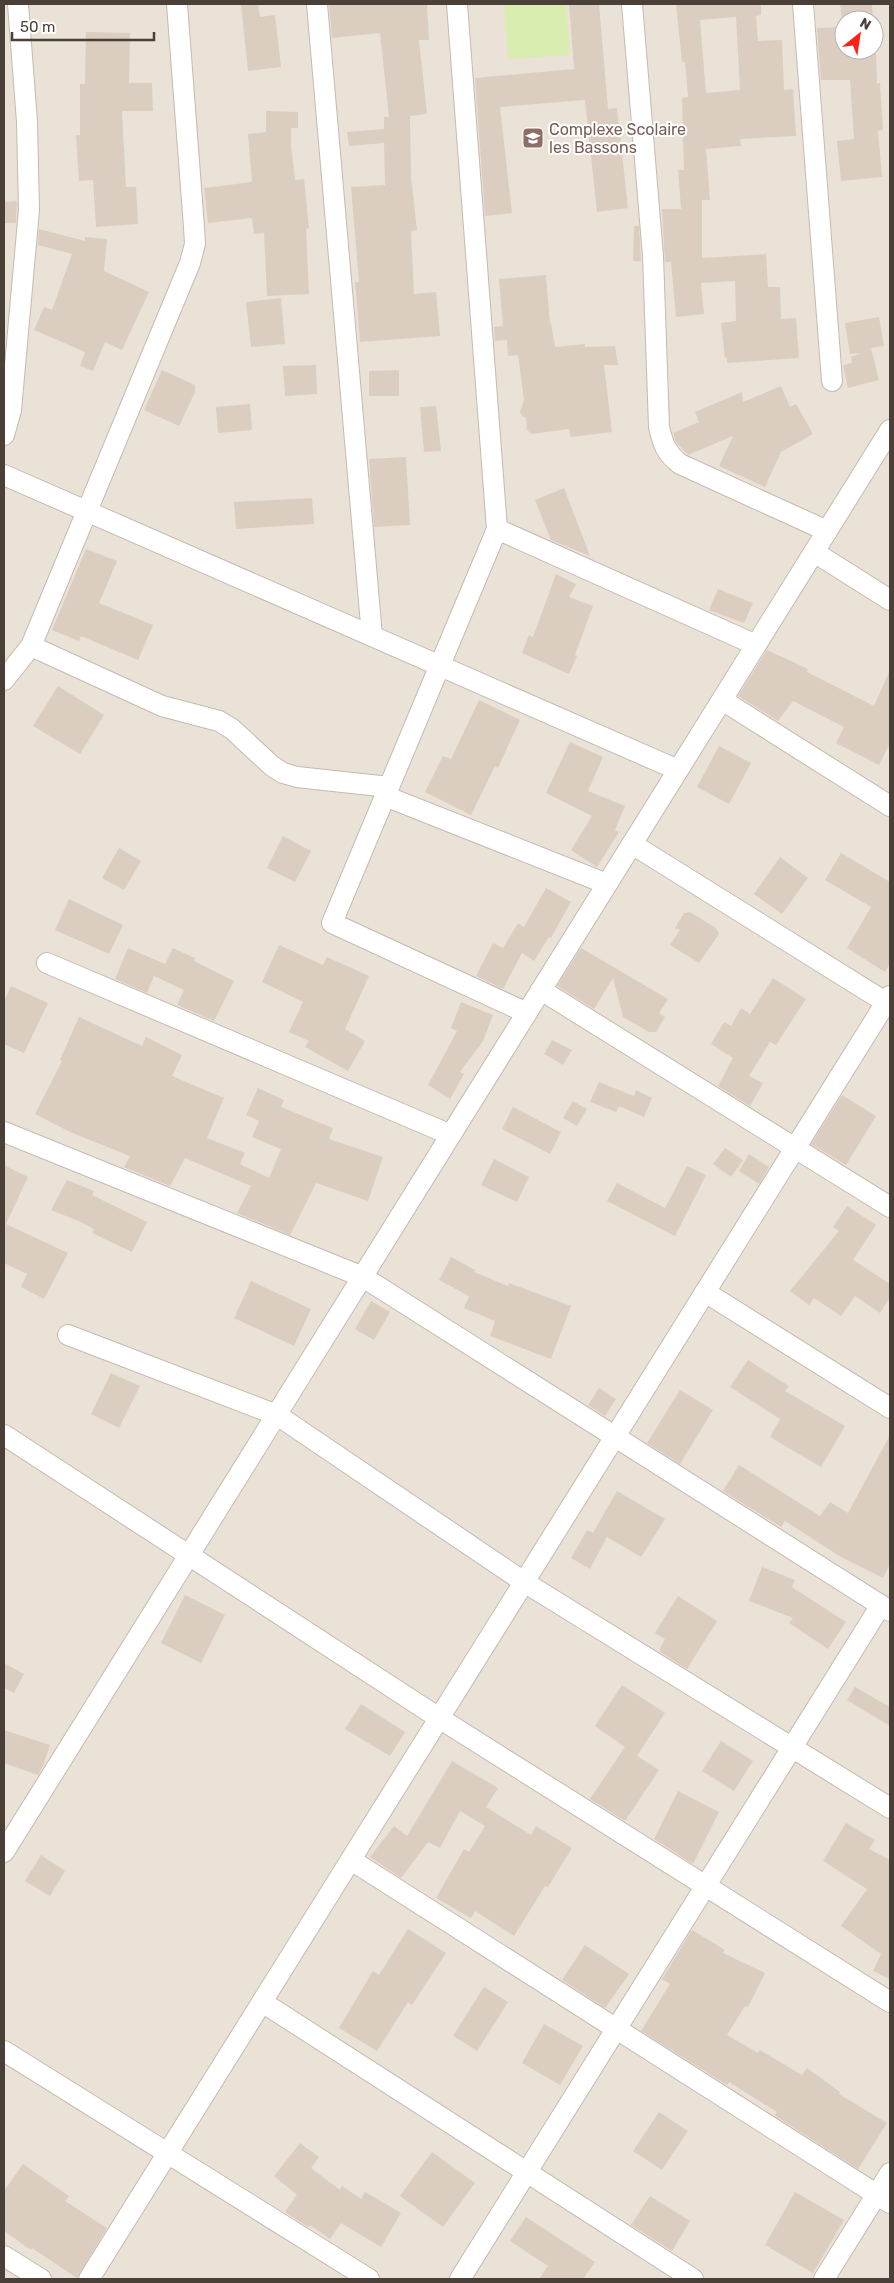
<svg xmlns="http://www.w3.org/2000/svg" width="894" height="2283" viewBox="0 0 894 2283" font-family="Rubik,sans-serif">
	<style>
		.residential { fill: #eae2d7; fill-rule: evenodd }
		.green { fill: #d8edaf }
		.building { fill: #dbcec1; fill-rule: evenodd }
		.lines { fill: none; stroke-linecap: round; stroke-linejoin: round }
		.minor-casing { stroke: #c5baae; stroke-width: 22 }
		.minor { stroke: #fff; stroke-width: 20 }
		.labels { text-anchor: middle; stroke-width: 4; stroke-linejoin: round; paint-order: stroke }
		.education-label { font-size: 16px; fill: #785e54; stroke: #fff; text-anchor: start }
	</style>
	<rect width="100%" height="100%" fill="#f6f1e9"/>
	<!-- residential -->
	<path class="residential" d="M4,4H890V2279H4ZM844,20H874V50H844Z"/>
	<!-- green -->
	<polygon class="green" points="504,4 566,4 570,55 508,59"/>
	<!-- building -->
	<g class="building">
		<polygon points="241,4 258,4 260,17 275,15 281,67 248,71"/>
		<polygon points="329,4 427,4 429,40 419,40 427,114 410,116 411,176 417,230 411,231 414,294 436,292 440,336 360,342 355,282 359,282 351,187 385,185 384,143 349,146 347,132 384,129 384,117 389,117 380,33 332,38"/>
		<polygon points="569,4 599,4 608,109 617,108 628,208 597,212 585,100 500,107 512,213 485,216 475,78 574,69"/>
		<path d="M676,4H761V15L756,16L758,41L782,40L784,90L793,89L796,136L740,139L741,146L706,149L710,200H702V258L766,254L768,287H780L781,319L796,318L799,358L727,363V357L725,358L721,323L736,321L735,281L701,283L704,314L676,317L671,262H665L662,209H681L678,170H684L682,98L688,97L685,62H682ZM736,17L740,90L706,93L700,20Z"/>
		<polygon points="840,4 872,4 873,19 842,20"/>
		<polygon points="844,27 844,50 876,50 877,83 880,83 883,130 878,131 882,177 841,181 837,141 854,139 850,80 821,80 817,28"/>
		<polygon points="86,32 130,33 129,83 152,83 153,111 122,111 126,187 136,187 138,224 96,227 93,180 79,181 76,135 80,135 80,84 85,84"/>
		<polygon points="266,111 298,112 298,128 291,128 291,144 295,180 304,179 309,228 306,229 309,294 267,296 264,233 254,234 252,218 208,223 204,188 252,182 248,134 266,132"/>
		<polygon points="17,201 16,223 4,223 4,202"/>
		<polygon points="634,226 639,226 641,261 633,261"/>
		<polygon points="39,229 85,241 85,237 107,239 104,271 149,292 122,350 105,342 93,371 80,366 85,352 34,330 44,307 52,310 72,254 38,245"/>
		<polygon points="546,275 550,323 551,323 555,347 585,344 585,347 615,346 618,365 604,365 612,432 571,437 569,429 532,434 527,430 526,418 522,416 520,412 524,400 518,355 508,356 507,340 495,341 494,327 503,326 499,279"/>
		<polygon points="281,298 285,344 251,347 246,302"/>
		<polygon points="879,317 884,346 871,348 879,380 848,388 843,365 852,363 851,357 861,353 850,354 845,323"/>
		<polygon points="316,365 317,394 285,396 283,366"/>
		<polygon points="162,370 195,385 195,392 179,426 144,410"/>
		<polygon points="399,370 399,396 369,396 369,371"/>
		<polygon points="781,386 790,407 796,404 813,434 781,452 765,487 719,466 733,436 688,455 676,442 673,433 699,422 695,412 742,392 743,402"/>
		<polygon points="250,404 252,430 218,433 216,407"/>
		<polygon points="436,406 441,451 424,452 420,407"/>
		<polygon points="406,457 410,525 374,527 369,459"/>
		<polygon points="564,488 590,556 551,540 535,500"/>
		<polygon points="312,498 314,524 236,529 234,502"/>
		<polygon points="86,549 117,561 99,603 153,625 138,660 81,636 79,641 52,630"/>
		<polygon points="556,574 576,584 569,597 593,606 575,655 577,656 569,674 522,653 529,635 533,637"/>
		<polygon points="718,589 753,603 744,623 709,610"/>
		<polygon points="767,650 808,669 807,672 874,706 890,670 890,743 879,765 836,743 844,727 793,701 778,721 738,696"/>
		<polygon points="58,686 104,715 80,754 33,726"/>
		<polygon points="479,700 520,720 498,768 495,766 471,815 425,792 443,756 451,759"/>
		<polygon points="570,742 603,757 588,791 625,806 615,830 619,832 597,867 571,850 592,816 546,793"/>
		<polygon points="719,746 751,763 729,804 697,787"/>
		<polygon points="283,836 311,851 295,882 267,868"/>
		<polygon points="119,848 141,861 124,890 102,878"/>
		<polygon points="841,853 890,882 890,963 885,972 847,948 871,907 825,880"/>
		<polygon points="780,857 808,878 782,914 754,894"/>
		<polygon points="546,888 571,902 551,938 549,937 534,961 522,953 503,989 476,976 493,943 503,948 518,923 524,927"/>
		<polygon points="69,899 123,925 109,954 55,930"/>
		<polygon points="690,912 716,928 719,934 699,963 670,945 680,930 675,928 684,913"/>
		<polygon points="279,945 323,965 327,957 369,976 345,1029 365,1041 348,1071 305,1047 309,1041 289,1032 303,1002 262,982"/>
		<polygon points="128,948 165,964 173,948 195,958 194,961 234,981 214,1021 177,1005 184,990 154,976 147,993 115,979"/>
		<polygon points="581,948 668,999 659,1013 665,1017 656,1032 649,1032 623,1017 613,978 594,1009 557,986"/>
		<polygon points="773,978 806,999 776,1045 770,1042 749,1076 763,1083 750,1106 718,1086 733,1058 711,1044 724,1022 731,1026 741,1008 750,1014"/>
		<polygon points="11,986 48,1003 24,1053 4,1044 4,1002"/>
		<polygon points="461,1002 493,1015 483,1041 460,1072 464,1074 450,1099 428,1085 457,1031 451,1028"/>
		<polygon points="79,1017 142,1046 146,1037 182,1055 172,1076 224,1098 207,1138 245,1153 240,1164 269,1178 281,1149 252,1137 259,1121 246,1115 258,1088 284,1100 281,1107 333,1128 329,1139 383,1157 368,1201 316,1183 290,1235 237,1213 251,1186 185,1158 170,1186 124,1167 130,1156 70,1132 35,1114 62,1061 60,1060"/>
		<polygon points="552,1040 572,1050 563,1065 544,1054"/>
		<polygon points="599,1082 634,1096 636,1090 652,1098 644,1117 619,1106 616,1112 590,1102"/>
		<polygon points="842,1095 876,1116 846,1165 811,1144"/>
		<polygon points="573,1101 587,1109 577,1126 563,1118"/>
		<polygon points="513,1107 561,1132 550,1154 502,1129"/>
		<polygon points="725,1148 743,1160 731,1177 713,1164"/>
		<polygon points="749,1154 769,1167 759,1184 739,1171"/>
		<polygon points="494,1159 529,1177 517,1202 481,1185"/>
		<polygon points="4,1165 28,1177 6,1224 68,1253 44,1299 21,1287 27,1274 4,1263"/>
		<polygon points="687,1166 706,1175 675,1236 607,1201 617,1183 665,1208"/>
		<polygon points="67,1180 94,1191 92,1195 147,1222 132,1252 92,1233 94,1229 81,1222 51,1210"/>
		<polygon points="847,1206 876,1225 853,1260 890,1284 890,1297 880,1313 855,1296 841,1316 814,1298 809,1305 790,1291 839,1231 833,1227"/>
		<polygon points="451,1257 475,1270 474,1272 508,1286 509,1283 571,1306 551,1359 490,1336 495,1321 464,1308 469,1296 439,1280"/>
		<polygon points="251,1281 311,1309 294,1346 234,1318"/>
		<polygon points="371,1301 390,1312 374,1340 355,1329"/>
		<polygon points="748,1360 789,1386 785,1391 845,1426 821,1467 770,1437 780,1419 730,1387"/>
		<polygon points="111,1373 140,1386 119,1428 91,1414"/>
		<polygon points="599,1388 616,1399 605,1416 588,1405"/>
		<polygon points="680,1390 713,1410 680,1464 647,1443"/>
		<polygon points="890,1435 890,1564 883,1578 841,1557 785,1521 781,1527 723,1491 739,1465 820,1516 830,1502 848,1513"/>
		<polygon points="617,1491 665,1519 641,1557 607,1537 590,1569 571,1558 587,1530 593,1533"/>
		<polygon points="762,1567 795,1580 792,1587 846,1622 828,1649 789,1623 793,1618 749,1601"/>
		<polygon points="185,1595 225,1615 201,1663 161,1643"/>
		<polygon points="678,1596 717,1621 687,1669 659,1651 665,1639 655,1633"/>
		<polygon points="4,1663 24,1674 14,1693 4,1688"/>
		<polygon points="622,1685 665,1713 637,1756 659,1770 625,1821 590,1799 625,1747 595,1726"/>
		<polygon points="855,1687 890,1707 890,1726 847,1700"/>
		<polygon points="361,1704 405,1732 390,1756 345,1729"/>
		<polygon points="4,1730 50,1745 43,1766 38,1775 4,1763"/>
		<polygon points="721,1741 753,1761 734,1791 702,1771"/>
		<polygon points="452,1761 498,1788 486,1807 531,1835 536,1826 572,1848 548,1887 545,1886 514,1936 475,1911 471,1918 436,1898 464,1849 469,1852 485,1826 460,1811 440,1848 428,1842 401,1878 370,1857 394,1826 407,1836"/>
		<polygon points="678,1791 719,1812 693,1864 654,1839"/>
		<polygon points="846,1823 875,1840 869,1849 890,1860 890,1979 873,1971 881,1954 841,1926 867,1889 823,1861"/>
		<polygon points="41,1855 65,1871 50,1896 25,1881"/>
		<polygon points="408,1929 446,1953 412,2005 408,2002 377,2051 339,2028 373,1971 379,1975"/>
		<polygon points="692,1930 725,1950 723,1953 765,1973 748,2007 745,2006 727,2035 758,2053 760,2050 802,2075 807,2068 840,2092 839,2094 887,2123 858,2169 774,2115 777,2112 729,2082 727,2085 641,2031 670,1984 662,1979"/>
		<polygon points="585,1945 629,1974 605,2008 562,1980"/>
		<polygon points="484,1987 508,2002 477,2051 453,2036"/>
		<polygon points="544,2024 583,2046 560,2085 522,2063"/>
		<polygon points="659,2112 688,2131 662,2170 633,2151"/>
		<polygon points="300,2143 319,2157 311,2168 340,2190 342,2186 361,2199 365,2192 401,2213 381,2247 341,2223 330,2239 310,2225 308,2227 285,2212 297,2195 274,2176"/>
		<polygon points="432,2152 475,2183 443,2227 400,2196"/>
		<polygon points="23,2164 69,2196 65,2201 107,2228 77,2278 32,2248 31,2250 4,2231 4,2191"/>
		<polygon points="795,2192 844,2220 813,2273 765,2245"/>
		<polygon points="650,2196 690,2221 672,2251 631,2225"/>
		<polygon points="526,2217 595,2262 583,2279 539,2279 548,2266 510,2241"/>
	</g>
	<g class="lines">
		<!-- minor casing -->
		<g class="minor-casing">
			<g id="minor">
				<polyline points="317,4 372,636"/>
				<polyline points="457,4 497,529 332,923 527,1013"/>
				<path d="M632,4L653,256L659,427C663,444 666,453 680,464L827,531"/>
				<polyline points="803,4 832,381"/>
				<polyline points="4,435 11,410 29,210 27,122 18,4"/>
				<polyline points="4,475 678,770"/>
				<polyline points="497,529 756,645"/>
				<polyline points="814,552 890,600"/>
				<polyline points="31,646 162,706 219,721 232,729 272,766 283,773 297,777 389,787"/>
				<polyline points="4,680 31,646 190,263 195,244 194,227 177,4"/>
				<polyline points="722,700 890,806"/>
				<polyline points="385,796 607,884"/>
				<polyline points="632,844 890,1005"/>
				<polyline points="47,963 451,1135"/>
				<polyline points="541,990 890,1207"/>
				<polyline points="4,1132 363,1277 890,1611"/>
				<polyline points="705,1292 890,1408"/>
				<polyline points="68,1335 277,1415 524,1582 890,1808"/>
				<polyline points="4,1435 439,1718 890,2002"/>
				<polyline points="4,1852 890,430"/>
				<polyline points="351,1860 890,2203"/>
				<polyline points="262,2002 693,2279"/>
				<polyline points="4,2051 369,2279"/>
				<polyline points="4,2256 41,2279"/>
				<polyline points="89,2279 890,996"/>
				<polyline points="460,2279 881,1605"/>
				<polyline points="824,2279 890,2173"/>
			</g>
		</g>
		<!-- minor -->
		<use href="#minor" class="minor"/>
	</g>
	<!-- icons -->
	<defs>
		<g id="school-square" transform="scale(1.125)"><rect x="-9" y="-9" width="18" height="18" rx="4" fill="#8d6e63" stroke="#fff"/><path d="M0-5L7-2L0 1L-7-2ZM-4 1L0 2.5L4 1V4Q0 6-4 4Z" fill="#fff"/></g>
	</defs>
	<g fill-rule="evenodd">
		<use href="#school-square" x="533" y="138"/>
	</g>
	<g class="labels">
		<!-- education labels -->
		<g class="education-label">
			<text x="549" y="135">Complexe Scolaire<tspan x="549" dy="18">les Bassons</tspan></text>
		</g>
	</g>
	<!-- border -->
	<rect width="894" height="2283" fill="none" stroke="#4a4037" stroke-width="10"/>
	<!-- north arrow -->
	<g transform="translate(859 35) rotate(30)"><circle r="24" fill="#ffffff" stroke="#b7b3af"/>
	<path d="M0-4L9 19L0 12L-9 19Z" fill="#ff2017"/>
	<text y="-8" font-size="14" font-weight="bold" text-anchor="middle" fill="#4a4037">N</text>
	</g>
	<!-- scale -->
	<path d="M12 32v8h142v-8" fill="none" stroke="#4a4037" stroke-width="2.5"/>
	<text x="20" y="32" font-size="15" fill="#4a4037" stroke="#ffffff" stroke-width="4" paint-order="stroke">50 m</text>
</svg>
